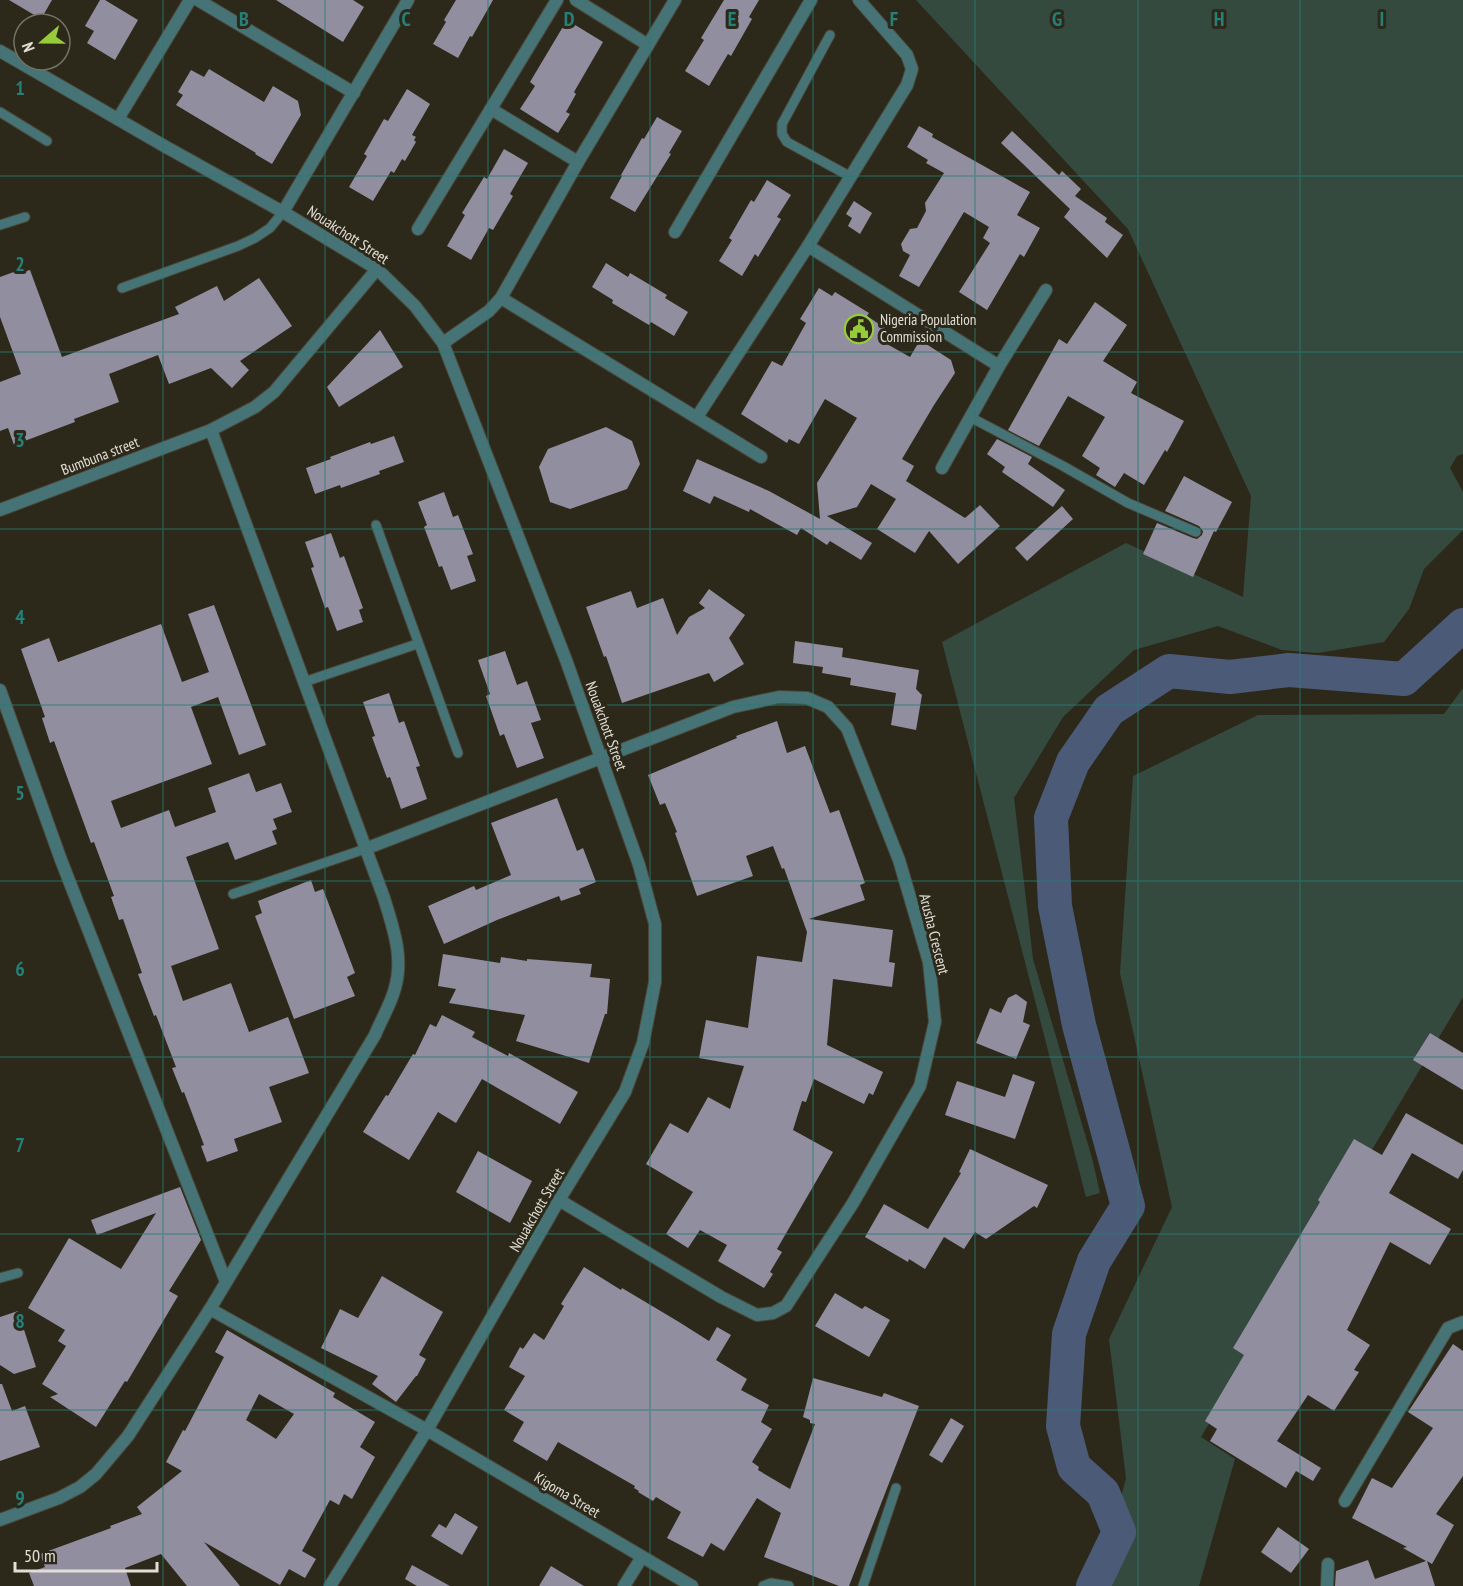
<svg xmlns="http://www.w3.org/2000/svg" width="1463" height="1586" viewBox="0 0 1463 1586" font-family="'PT Sans Narrow',sans-serif">
	<style>
		.green { fill: #354a3f }
		.lines { fill: none; stroke-linecap: round; stroke-linejoin: round }
		.river { stroke: #4b5b77; stroke-width: 34 }
		.building { fill: #918ea0; fill-rule: evenodd }
		.lane-casing { stroke: #4a4638; stroke-width: 11 }
		.street-casing { stroke: #4a4638; stroke-width: 14 }
		.lane { stroke: #467376; stroke-width: 9 }
		.street { stroke: #467376; stroke-width: 12 }
		.grid { fill: none; stroke: #248078; stroke-width: 1.5; stroke-opacity: 0.55 }
		.labels { text-anchor: middle; stroke-width: 6; stroke-linejoin: round; paint-order: stroke }
		.street-label { font-size: 15px; fill: #e1ded5; stroke: #2d291a }
		.poi-label { font-size: 15px; fill: #e1ded5; stroke: #2d291a; text-anchor: start }
		.grid-label { font-size: 20px; text-anchor: middle; font-weight: bold; fill: #248078; stroke: #2d291a; stroke-width: 6; stroke-linejoin: round; paint-order: stroke }
	</style>
	<rect width="100%" height="100%" fill="#2d291a"/>
	<!-- green -->
	<g class="green">
		<polygon points="916,0 1463,0 1463,454 1457,456 1450,468 1463,492 1463,530 1424,569 1409,609 1384,642 1318,653 1282,650 1218,626 1134,650 1063,717 1014,798 1033,959 1092,1158 1100,1193 1086,1197 942,642 1126,543 1243,597 1251,496 1128,229"/>
		<polygon points="1463,688 1463,997 1201,1437 1235,1459 1199,1586 1097,1586 1126,1478 1109,1339 1172,1207 1120,973 1133,776 1258,715 1444,714"/>
	</g>
	<g class="lines">
		<!-- river -->
		<polyline class="river" points="1093,1586 1119,1532 1103,1493 1074,1467 1063,1426 1069,1334 1094,1261 1128,1206 1079,1025 1055,906 1051,818 1073,762 1109,710 1169,671 1230,677 1289,670 1404,679 1463,625"/>
	</g>
	<!-- building -->
	<g class="building">
		<polygon points="9,0 52,0 41,19"/>
		<polygon points="100,0 105,0 138,20 115,60 87,43 94,31 85,26"/>
		<polygon points="276,0 353,0 364,7 343,42"/>
		<polygon points="456,0 493,0 472,37 470,36 458,58 433,44 446,22 444,20"/>
		<polygon points="724,0 759,0 749,17 752,19 731,56 728,54 709,86 685,71 704,40 701,38"/>
		<polygon points="567,20 603,42 574,92 576,94 566,112 570,114 558,133 520,109 535,86 530,82"/>
		<polygon points="209,69 264,102 273,86 298,101 301,115 272,164 255,154 256,153 176,105 183,95 178,92 191,70 204,77"/>
		<polygon points="407,89 430,104 412,135 416,137 414,140 416,142 405,161 402,159 394,173 391,171 373,201 349,187 367,156 364,154 384,119 388,121"/>
		<polygon points="657,117 682,131 669,153 671,154 635,212 610,198 622,176 621,175 642,138 644,139"/>
		<polygon points="919,126 933,134 932,137 1030,192 1017,215 1040,228 1024,257 1020,254 987,310 959,292 990,243 983,238 989,227 964,212 919,287 899,276 910,255 903,251 901,244 910,229 917,228 926,211 925,203 944,173 926,163 928,160 907,147"/>
		<polygon points="1012,131 1059,175 1062,171 1081,189 1075,196 1107,218 1105,222 1123,235 1107,258 1064,217 1070,209 1001,143"/>
		<polygon points="504,149 528,163 510,194 513,196 493,230 489,228 471,260 447,246 465,215 462,213 484,177 487,179"/>
		<polygon points="767,180 791,195 777,217 781,219 758,257 755,254 742,276 719,261 732,240 729,238 751,200 754,202"/>
		<polygon points="854,201 872,213 860,234 848,226 852,218 846,214"/>
		<polygon points="606,263 628,277 630,273 667,295 665,298 688,312 674,336 651,322 649,325 612,303 613,300 592,287"/>
		<polygon points="22,269 23,272 30,270 62,357 179,314 175,307 217,286 224,301 259,278 292,326 240,361 249,370 232,388 211,368 169,384 158,355 109,374 119,402 74,419 75,422 14,445 8,428 0,431 0,382 21,374 0,317 0,277"/>
		<polygon points="819,288 832,296 835,292 869,313 867,316 885,328 878,339 910,357 920,340 951,360 955,373 934,405 902,459 914,466 906,481 965,518 980,505 1000,526 958,564 929,531 915,553 877,529 896,499 871,484 857,507 827,516 872,543 861,560 830,541 827,545 801,528 797,535 750,509 749,512 714,496 710,504 683,491 697,459 769,491 820,519 817,483 857,418 825,399 799,444 789,439 787,443 741,414 772,361 782,366 806,323 800,319"/>
		<polygon points="1095,302 1127,325 1103,361 1137,382 1131,393 1184,421 1167,452 1165,450 1144,485 1124,473 1115,487 1096,475 1100,468 1082,456 1105,417 1068,396 1039,446 1008,430 1059,339 1067,344"/>
		<polygon points="380,330 403,367 339,407 327,387"/>
		<polygon points="606,427 632,441 640,464 627,489 570,509 550,502 539,467 548,449"/>
		<polygon points="394,436 404,462 379,471 380,474 341,488 340,485 315,494 306,468 331,459 330,457 370,442 371,444"/>
		<polygon points="997,439 1032,457 1028,464 1065,490 1053,507 1002,472 1005,467 987,454"/>
		<polygon points="1184,476 1232,502 1216,532 1214,531 1193,577 1143,554 1157,523 1193,538 1197,539 1202,535 1203,531 1199,526 1165,511"/>
		<polygon points="444,492 453,517 458,515 473,554 467,556 476,581 451,590 442,566 439,567 424,527 427,525 418,502"/>
		<polygon points="1062,506 1073,519 1027,561 1015,548"/>
		<polygon points="331,533 340,558 344,556 363,608 359,610 363,622 337,631 328,607 325,608 311,568 314,567 305,542"/>
		<polygon points="709,589 745,615 729,638 744,664 714,682 709,673 622,703 606,656 604,657 586,607 631,591 637,608 663,598 677,635 689,617 705,608 699,603"/>
		<polygon points="214,605 266,745 239,755 218,697 191,707 212,764 111,801 121,828 169,810 175,827 216,812 208,788 249,773 256,792 281,783 292,812 273,819 277,829 272,831 277,844 235,860 228,842 186,857 219,949 171,966 183,1001 231,983 249,1032 288,1017 309,1073 269,1087 282,1122 234,1139 238,1151 207,1162 201,1146 204,1145 184,1092 182,1093 172,1068 176,1067 156,1015 154,1016 138,974 142,973 123,919 119,920 111,897 114,896 94,842 91,843 54,741 50,743 42,718 45,717 21,649 49,638 58,662 161,624 182,682 209,672 188,614"/>
		<polygon points="795,641 843,648 842,657 919,670 916,689 922,695 916,730 891,725 896,693 850,685 851,678 822,673 823,667 793,663"/>
		<polygon points="505,651 517,685 527,681 541,720 531,723 544,758 517,768 504,734 500,736 486,696 490,694 478,660"/>
		<polygon points="389,693 399,723 404,721 420,766 416,767 427,799 401,809 390,777 387,778 372,737 375,736 363,702"/>
		<polygon points="777,721 787,753 805,746 830,813 839,810 865,883 860,885 865,900 809,919 893,930 889,962 895,963 892,987 833,979 827,1045 883,1072 873,1095 869,1093 864,1104 814,1079 806,1102 802,1101 793,1130 833,1152 777,1249 782,1252 770,1272 773,1274 764,1288 718,1261 727,1245 700,1230 688,1248 666,1234 693,1192 646,1164 670,1123 688,1133 708,1097 730,1109 744,1066 699,1058 706,1020 748,1028 757,956 802,962 807,932 784,868 782,869 773,846 746,856 753,876 697,896 675,833 677,832 665,803 660,805 648,775 737,738 736,736"/>
		<polygon points="557,798 577,851 583,848 596,882 579,889 581,894 561,901 559,896 497,920 444,944 428,906 474,886 476,890 511,875 491,823"/>
		<polygon points="311,880 315,892 323,889 355,973 347,977 355,996 294,1019 255,916 262,913 258,901"/>
		<polygon points="443,954 500,963 501,957 527,961 527,959 592,964 590,977 610,979 607,1014 605,1014 589,1063 516,1041 525,1015 449,1003 456,989 438,986"/>
		<polygon points="1016,994 1027,1002 1023,1022 1030,1025 1016,1059 976,1043 990,1008 1001,1013 1008,998"/>
		<polygon points="442,1015 475,1032 472,1037 508,1056 509,1053 578,1092 560,1124 482,1079 456,1123 438,1112 409,1160 363,1132 386,1095 388,1096 413,1054 415,1055 430,1024 436,1027"/>
		<polygon points="1430,1033 1463,1053 1463,1090 1413,1060"/>
		<polygon points="1013,1074 1035,1082 1015,1139 945,1115 957,1081 1005,1097"/>
		<polygon points="1406,1113 1463,1145 1463,1170 1458,1179 1412,1153 1389,1193 1451,1229 1430,1265 1390,1242 1347,1330 1370,1345 1354,1370 1359,1372 1334,1411 1308,1395 1277,1441 1321,1468 1313,1481 1296,1471 1286,1488 1210,1441 1217,1429 1205,1421 1244,1355 1233,1348 1320,1202 1318,1200 1354,1139 1382,1155"/>
		<polygon points="970,1149 1048,1185 1037,1208 1034,1206 986,1239 975,1232 964,1249 944,1237 925,1269 909,1259 908,1262 865,1237 884,1204 928,1229 961,1173 959,1172"/>
		<polygon points="478,1151 532,1181 510,1223 456,1192"/>
		<polygon points="180,1187 201,1240 169,1291 178,1296 127,1382 125,1381 96,1427 50,1397 58,1394 42,1384 66,1346 58,1341 65,1330 28,1308 69,1238 121,1269 156,1213 97,1235 91,1220"/>
		<polygon points="584,1267 621,1290 622,1288 679,1322 709,1341 717,1327 731,1335 716,1360 747,1379 741,1390 769,1405 761,1422 772,1429 752,1462 759,1467 758,1470 790,1489 815,1424 810,1423 810,1420 803,1417 813,1378 882,1397 884,1393 919,1406 849,1586 839,1586 764,1557 781,1513 757,1498 724,1551 711,1543 703,1557 667,1538 681,1512 656,1497 653,1501 638,1492 639,1491 634,1488 635,1486 558,1442 547,1461 513,1441 524,1422 504,1410 525,1376 509,1367 520,1347 523,1349 534,1333 544,1340 564,1306 561,1304"/>
		<polygon points="382,1276 443,1312 419,1355 426,1359 417,1376 416,1376 396,1402 372,1384 378,1376 321,1348 340,1309 358,1318"/>
		<polygon points="835,1293 862,1309 865,1306 890,1320 869,1357 815,1326"/>
		<polygon points="18,1311 36,1367 14,1374 0,1365 0,1317"/>
		<path d="M227,1330L335,1393L333,1397L375,1422L360,1447L375,1457L352,1499L344,1494L339,1505L330,1500L302,1551L316,1559L305,1578L289,1569L280,1585L204,1542L240,1586H187L161,1554L125,1568L131,1586H34L29,1573L45,1567L40,1554L111,1528L110,1526L142,1514L137,1507L182,1471L166,1462L183,1430L185,1431L224,1357L215,1352ZM259,1394L294,1414L276,1439L246,1420Z"/>
		<polygon points="1453,1344 1463,1351 1463,1476 1436,1514 1454,1525 1432,1564 1427,1561 1435,1586 1335,1586 1336,1571 1368,1560 1375,1579 1426,1561 1403,1548 1407,1547 1352,1518 1372,1478 1392,1488 1433,1428 1408,1412"/>
		<polygon points="0,1384 2,1384 12,1411 25,1406 40,1447 0,1461"/>
		<polygon points="951,1418 964,1426 942,1463 929,1455"/>
		<polygon points="455,1513 478,1527 462,1555 431,1536 439,1524 446,1528"/>
		<polygon points="1278,1527 1309,1549 1291,1573 1261,1552"/>
		<polygon points="412,1565 450,1586 417,1586 405,1579"/>
		<polygon points="551,1566 584,1586 539,1586"/>
	</g>
	<g class="lines">
		<!-- lane casing -->
		<g class="lane-casing">
			<g id="lane">
				<polyline points="830,35 782,124 782,134 787,142 851,177"/>
				<polyline points="0,112 47,141"/>
				<polyline points="0,225 25,217"/>
				<polyline points="122,288 238,246 255,238 270,228 283,212"/>
				<polyline points="970,417 1063,466 1128,503 1196,532"/>
				<polyline points="376,525 458,753"/>
				<polyline points="304,682 417,644"/>
				<polyline points="233,894 365,849"/>
				<polyline points="0,1278 18,1273"/>
				<polyline points="763,1586 771,1583 789,1586"/>
				<polyline points="863,1586 896,1488"/>
			</g>
		</g>
		<!-- street casing -->
		<g class="street-casing">
			<g id="street">
				<polyline points="198,0 354,93"/>
				<polyline points="576,0 648,45"/>
				<polyline points="0,51 166,147 283,212 377,269 415,306 443,343 566,660 639,865 655,924 655,982 643,1043 625,1092 559,1200 427,1430 330,1586"/>
				<polyline points="491,109 578,162"/>
				<polyline points="118,119 190,0"/>
				<polyline points="283,212 408,0"/>
				<polyline points="418,229 557,0"/>
				<polyline points="675,232 811,0"/>
				<polyline points="808,246 999,366"/>
				<polyline points="501,298 761,457"/>
				<polyline points="443,343 489,311 501,298 578,162 675,0"/>
				<polyline points="697,417 808,246 907,85 912,69 907,55 859,0"/>
				<polyline points="942,468 999,366 1046,290"/>
				<polyline points="0,510 211,430"/>
				<polyline points="0,690 61,860 226,1282"/>
				<polyline points="365,849 733,707 779,697 807,698 828,707 847,728 899,860 929,962 935,1022 920,1086 853,1203 786,1306 773,1313 757,1315 721,1297 559,1200"/>
				<polyline points="210,1309 427,1430 692,1586"/>
				<polyline points="1345,1501 1448,1328 1463,1322"/>
				<path d="M0,1520L59,1498L80,1487L96,1474L128,1436L210,1309L375,1035C381,1020 391,1004 395,988C404,957 393,928 384,898L211,430L255,407L274,392L377,269"/>
				<polyline points="624,1586 642,1557"/>
				<polyline points="1327,1586 1328,1564"/>
			</g>
		</g>
		<!-- lane -->
		<use href="#lane" class="lane"/>
		<!-- street -->
		<use href="#street" class="street"/>
	</g>
	<!-- grid -->
	<path class="grid" d="M163,0V1586M325,0V1586M488,0V1586M650,0V1586M813,0V1586M975,0V1586M1138,0V1586M1300,0V1586M0,176H1463M0,352H1463M0,529H1463M0,705H1463M0,881H1463M0,1057H1463M0,1234H1463M0,1410H1463"/>
	<!-- icons -->
	<defs>
		<g id="civic-ring" transform="scale(1.5)"><circle r="9.5" fill="#2d291a" stroke="#96cc3a" stroke-width="1.5"/><path d="M-.6-6.5H3V-4.5H.6V-3L4-1V1h2V6H-6V1h2V-1L-.6-3ZM-1.2 2.5V6h2.4V2.5Z" fill="#96cc3a"/></g>
	</defs>
	<g fill-rule="evenodd">
		<use href="#civic-ring" x="859" y="329"/>
	</g>
	<g class="labels">
		<!-- street labels -->
		<g class="street-label">
			<text transform="translate(348 235) rotate(33)" y="5">Nouakchott Street</text>
			<text transform="translate(100 456) rotate(-21)" y="5">Bumbuna street</text>
			<text transform="translate(606 726) rotate(70)" y="5">Nouakchott Street</text>
			<text transform="translate(934 934) rotate(76)" y="5">Arusha Crescent</text>
			<text transform="translate(537 1210) rotate(-60)" y="5">Nouakchott Street</text>
			<text transform="translate(567 1495) rotate(31)" y="5">Kigoma Street</text>
		</g>
		<!-- poi labels -->
		<g class="poi-label">
			<text x="880" y="325">Nigeria Population<tspan x="880" dy="17">Commission</tspan></text>
		</g>
	</g>
	<g class="grid-label">
		<text x="244" y="26">B</text>
		<text x="406" y="26">C</text>
		<text x="569" y="26">D</text>
		<text x="732" y="26">E</text>
		<text x="894" y="26">F</text>
		<text x="1057" y="26">G</text>
		<text x="1219" y="26">H</text>
		<text x="1382" y="26">I</text>
		<text x="20" y="95">1</text>
		<text x="20" y="271">2</text>
		<text x="20" y="447">3</text>
		<text x="20" y="624">4</text>
		<text x="20" y="800">5</text>
		<text x="20" y="976">6</text>
		<text x="20" y="1152">7</text>
		<text x="20" y="1328">8</text>
		<text x="20" y="1505">9</text>
	</g>
	<!-- north arrow -->
	<g transform="translate(42 42) rotate(250)"><circle r="28" fill="#2d291a" stroke="#757165" stroke-width="1.5"/>
	<path d="M0-4.5L10 22L0 15L-10 22Z" fill="#96cc3a"/>
	<text y="-9" font-size="16" font-weight="bold" text-anchor="middle" fill="#e1ded5">N</text>
	</g>
	<!-- scale -->
	<path d="M15 1562v9h142v-9" fill="none" stroke="#e1ded5" stroke-width="3"/>
	<text x="24" y="1562" font-size="18" fill="#e1ded5" stroke="#2d291a" stroke-width="4.5" paint-order="stroke">50 m</text>
</svg>
